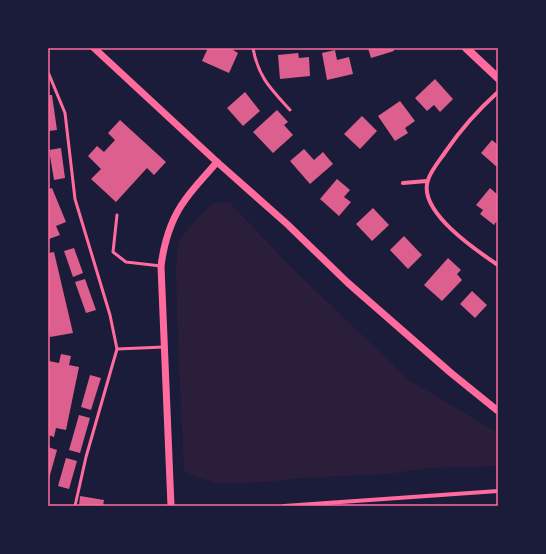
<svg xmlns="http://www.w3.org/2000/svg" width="546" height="554" viewBox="0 0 546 554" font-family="'Work Sans',sans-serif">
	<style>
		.green { fill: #2a1e3b }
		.building { fill: #dd5f8e }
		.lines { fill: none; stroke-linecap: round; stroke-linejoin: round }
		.service { stroke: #ff6b9d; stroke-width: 3 }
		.minor { stroke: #ff6b9d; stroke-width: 4 }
		.tertiary { stroke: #ff6b9d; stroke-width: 7 }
		.secondary { stroke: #ff6b9d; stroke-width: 8 }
		.neatline { fill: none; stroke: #ff6b9d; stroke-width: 1.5 }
	</style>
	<rect width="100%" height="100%" fill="#1b1b3a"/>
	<!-- green -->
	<polygon class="green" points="214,203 230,203 293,269 409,380 498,433 498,466 428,468 388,474 302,478 265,482 216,483 199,478 184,471 178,344 176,269 178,242 197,218"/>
	<!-- building -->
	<g class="building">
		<polygon points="208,48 230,48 238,53 229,73 202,61"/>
		<polygon points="368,48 393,48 394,51 371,58"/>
		<polygon points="335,50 337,60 349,57 353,74 327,80 322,53"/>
		<polygon points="298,53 299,58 309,57 310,76 280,79 278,55"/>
		<polygon points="435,79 453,99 440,112 434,105 427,111 415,98"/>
		<polygon points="245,92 260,111 243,126 227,108"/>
		<polygon points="48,95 52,95 57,130 48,131"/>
		<polygon points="400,101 415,121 405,128 408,133 395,141 378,116"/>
		<polygon points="277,110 288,122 284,125 293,135 273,153 253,132"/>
		<polygon points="362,116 377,131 360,149 344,134"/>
		<polygon points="120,120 166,162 154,175 147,168 116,202 91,179 101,169 88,156 97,146 104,152 115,140 108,133"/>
		<polygon points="492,140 498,145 498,168 481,153"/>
		<polygon points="61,148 65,178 54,180 49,150"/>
		<polygon points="304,149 314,160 323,152 333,164 310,184 290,161"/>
		<polygon points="337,179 350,190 344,197 351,202 339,216 320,199"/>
		<polygon points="52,188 66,222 56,226 60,235 49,239 48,189"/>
		<polygon points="490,188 498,195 498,219 494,225 480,214 483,210 476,205"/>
		<polygon points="373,208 389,225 372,241 356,224"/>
		<polygon points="404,236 422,255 408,269 390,250"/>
		<polygon points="74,248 83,273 73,277 64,251"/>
		<polygon points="54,252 73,333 50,337 48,325 48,253"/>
		<polygon points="448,258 461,270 457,274 462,280 442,301 424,285"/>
		<polygon points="85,279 96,310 86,313 75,282"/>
		<polygon points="472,291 487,305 475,318 460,304"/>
		<polygon points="61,354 71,356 69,365 79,367 66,430 56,428 54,437 48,435 48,363 49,361 59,363"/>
		<polygon points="90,375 101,378 91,410 81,407"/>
		<polygon points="79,415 90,418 80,453 69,450"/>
		<polygon points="48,447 57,450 48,482"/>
		<polygon points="66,458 77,461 69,489 58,486"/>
		<polygon points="80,496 104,500 103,506 79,506"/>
	</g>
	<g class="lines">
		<!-- service -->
		<g class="service">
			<path d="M253,48C258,77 271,89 290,110"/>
			<polyline points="48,72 65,113 75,199 110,315 117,349 86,457 75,506"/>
			<polyline points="117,215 113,252 126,262 161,266"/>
			<polyline points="117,349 164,347"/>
		</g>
		<!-- minor -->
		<g class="minor">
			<path d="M498,92C478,110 461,129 446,151C440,160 431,170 428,180C417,211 477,251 498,265"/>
			<polyline points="403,183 427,181"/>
			<polyline points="284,506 498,491"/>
		</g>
		<!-- tertiary -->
		<g class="tertiary">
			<polyline points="94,48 217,162 287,224 348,283 451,373 498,411"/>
			<path d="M171,506L161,266C164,243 171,219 185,200C194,187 206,175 217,162"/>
		</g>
		<!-- secondary -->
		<polyline class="secondary" points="466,48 498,78"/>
	</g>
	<!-- border -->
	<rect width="546" height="554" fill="none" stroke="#1b1b3a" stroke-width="98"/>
	<rect x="49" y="49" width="448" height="456" class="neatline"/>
</svg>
